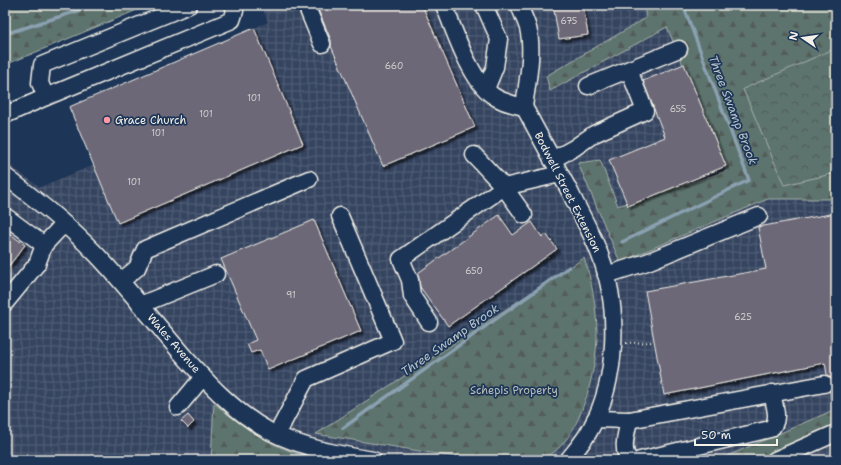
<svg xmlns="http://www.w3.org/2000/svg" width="841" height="465" viewBox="0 0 841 465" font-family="'Shantell Sans',sans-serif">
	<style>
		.industrial { fill: url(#industrial-grid) }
		.forest { fill: url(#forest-firs); stroke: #a8b2ab }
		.park { fill: url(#park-crowns); stroke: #a8b2ab }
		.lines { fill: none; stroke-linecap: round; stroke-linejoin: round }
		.stream { stroke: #8aa1b1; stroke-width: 3.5 }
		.building { fill: #6c6778; stroke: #f4f1e8; filter: url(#shadow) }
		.minor-casing { stroke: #f4f1e8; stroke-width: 19 }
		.path { stroke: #f4f1e8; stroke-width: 2; stroke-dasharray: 1 3; stroke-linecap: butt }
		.minor { stroke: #1d3557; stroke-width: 16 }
		.poi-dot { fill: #ff9aa2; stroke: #1d3557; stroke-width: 1.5 }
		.labels { text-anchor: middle; stroke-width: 3.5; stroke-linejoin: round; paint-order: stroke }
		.number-label { font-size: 9px; fill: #d2cecc }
		.poi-label { font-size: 11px; fill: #f4f1e8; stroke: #1d3557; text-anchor: start }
		.street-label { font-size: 11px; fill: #f4f1e8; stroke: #1d3557 }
		.park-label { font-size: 11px; fill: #b8bfb7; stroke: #1d3557 }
		.water-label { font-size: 12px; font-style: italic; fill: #b6c2c8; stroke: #1d3557 }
	</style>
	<defs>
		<pattern id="industrial-grid" width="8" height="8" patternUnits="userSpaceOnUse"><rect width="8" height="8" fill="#354461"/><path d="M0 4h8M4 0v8" fill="none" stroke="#535f78"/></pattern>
		<pattern id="forest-firs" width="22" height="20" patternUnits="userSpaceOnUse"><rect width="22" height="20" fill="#5d736e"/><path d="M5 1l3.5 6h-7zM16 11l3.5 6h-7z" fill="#525b58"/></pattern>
		<pattern id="park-crowns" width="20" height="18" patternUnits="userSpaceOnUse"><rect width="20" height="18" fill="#5d736e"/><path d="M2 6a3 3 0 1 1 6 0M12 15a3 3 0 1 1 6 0" fill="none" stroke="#525b58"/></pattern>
		<filter id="shadow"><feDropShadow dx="3" dy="3" stdDeviation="1" flood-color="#0009"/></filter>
	</defs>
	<rect width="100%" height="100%" fill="#1d3557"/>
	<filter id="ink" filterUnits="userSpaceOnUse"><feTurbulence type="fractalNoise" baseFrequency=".025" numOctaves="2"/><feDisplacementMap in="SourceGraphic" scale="8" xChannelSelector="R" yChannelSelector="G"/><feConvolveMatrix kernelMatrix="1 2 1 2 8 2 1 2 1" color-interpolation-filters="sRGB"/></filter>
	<g filter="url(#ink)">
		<!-- industrial -->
		<polygon class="industrial" points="261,5 707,5 836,173 836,460 542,460 558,449 572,432 585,400 591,378 597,332 593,289 584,258 317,434 474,460 322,460 306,457 286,450 273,444 248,429 214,403 211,460 5,460 5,162 40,187 94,165 69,107 268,22"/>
		<!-- forest -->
		<g class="forest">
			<polygon points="5,5 149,5 5,65"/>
			<polygon points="644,5 836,5 836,199 768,199 620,262 578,163 600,160 618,206 727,171 667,27 550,91 546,76 646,18"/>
			<path d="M584,258C592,281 596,306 597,330C598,361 585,417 565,441C559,449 551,455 542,460H474L316,434Z"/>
			<path d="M214,403C247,431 279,452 322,460H211Z"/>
			<polygon points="836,409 836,435 773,460 718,460"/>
		</g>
		<!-- park -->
		<polygon class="park" points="836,48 836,173 784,185 743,89"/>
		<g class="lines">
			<!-- stream -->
			<g class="stream">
				<polyline points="5,34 96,5"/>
				<polyline points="622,242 749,180 683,5"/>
				<polyline points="343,428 569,267"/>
			</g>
		</g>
		<!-- building -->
		<g class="building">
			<polygon points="316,5 422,5 475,127 383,166 331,46 331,40"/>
			<polygon points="553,5 583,5 588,35 559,39"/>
			<polygon points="254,28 303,144 118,223 69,107"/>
			<polygon points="684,64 726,166 628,206 609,160 665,137 643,81"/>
			<polygon points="836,213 836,398 831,399 830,391 833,388 833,383 831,378 827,375 825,363 664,395 645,291 766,269 758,227"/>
			<polygon points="499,215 513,235 532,222 542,237 546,234 557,249 448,326 420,287 418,273"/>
			<polygon points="314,220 361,331 268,370 260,350 251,353 247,344 256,340 221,259"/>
			<polygon points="5,230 25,245 5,271"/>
			<polygon points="188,415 194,422 188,428 181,421"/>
		</g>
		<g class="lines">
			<!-- minor casing -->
			<g class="minor-casing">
				<g id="minor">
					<polyline points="306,5 322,44"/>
					<path d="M444,5C454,30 470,79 492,95C501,102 513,104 524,107"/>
					<polyline points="484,5 499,39 495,67 486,89"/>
					<path d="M519,5C522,13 526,21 528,28C534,52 527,83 524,107"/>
					<polyline points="588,86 679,49"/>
					<polyline points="46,97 40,83 42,65 189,5"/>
					<path d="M524,107C539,135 555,164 570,192C580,213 592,233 600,255C620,307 618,379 591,428C585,440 576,450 568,460"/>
					<polyline points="5,115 46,97 232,20 235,11 233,5"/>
					<polyline points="474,155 504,187 524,215"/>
					<polyline points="552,160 574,148 594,134 645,111 629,70"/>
					<path d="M5,176C42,204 78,233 109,268C134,296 157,325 181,353C207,382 234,412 269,431C302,448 337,454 373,460"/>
					<polyline points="5,216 44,245"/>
					<polyline points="606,275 647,262 759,216"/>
					<polyline points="121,281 137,268 145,249 309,179"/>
					<polyline points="5,303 37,264 44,245 58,230 66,225"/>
					<polyline points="140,305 216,274"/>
					<polyline points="429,322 412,296 410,280 401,259 504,187 560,174"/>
					<polyline points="178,407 203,377"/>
					<polyline points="595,419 629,420 824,384"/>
					<path d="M629,420C627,432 620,451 630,460"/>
					<polyline points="277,434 306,379 393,341 340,216"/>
					<path d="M640,460L770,429C781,421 774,405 772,393"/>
					<polyline points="775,460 836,433"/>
				</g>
			</g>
			<!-- path -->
			<polyline class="path" points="626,343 654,342"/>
			<!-- minor -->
			<use href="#minor" class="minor"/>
		</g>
	</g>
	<!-- markers -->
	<circle class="poi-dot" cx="107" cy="120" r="4"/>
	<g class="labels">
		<!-- number labels -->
		<g class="number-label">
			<text x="569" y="24">675</text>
			<text x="394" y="69">660</text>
			<text x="254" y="101">101</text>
			<text x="678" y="112">655</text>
			<text x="206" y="117">101</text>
			<text x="158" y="136">101</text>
			<text x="134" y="185">101</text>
			<text x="474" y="274">650</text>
			<text x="291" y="298">91</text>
			<text x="743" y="320">625</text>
		</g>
		<!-- poi labels -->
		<g class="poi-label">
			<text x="115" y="124">Grace Church</text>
		</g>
		<!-- street labels -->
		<g class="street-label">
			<text transform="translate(568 192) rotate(63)" y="4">Bodwell Street Extension</text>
			<text transform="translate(174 343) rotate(49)" y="4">Wales Avenue</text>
		</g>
		<!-- park labels -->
		<g class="park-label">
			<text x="514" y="394">Schepis Property</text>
		</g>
		<!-- water labels -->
		<g class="water-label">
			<text transform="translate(733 110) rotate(69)" y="4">Three Swamp Brook</text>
			<text transform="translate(450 340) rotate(-35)" y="4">Three Swamp Brook</text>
		</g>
	</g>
	<!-- margin -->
	<rect width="841" height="465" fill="none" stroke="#1d3557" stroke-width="20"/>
	<rect x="10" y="10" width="821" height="445" fill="none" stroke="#f4f1e8" stroke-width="1.5" filter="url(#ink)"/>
	<!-- north arrow -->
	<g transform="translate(803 38) rotate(283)" stroke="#1d3557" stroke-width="3" paint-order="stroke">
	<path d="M0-3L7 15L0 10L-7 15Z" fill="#f4f1e8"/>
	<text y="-6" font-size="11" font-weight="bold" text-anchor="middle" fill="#f4f1e8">N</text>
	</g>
	<!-- scale -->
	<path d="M695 439v6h82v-6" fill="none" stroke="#f4f1e8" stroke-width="2"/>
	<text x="701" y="439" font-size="12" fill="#f4f1e8" stroke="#1d3557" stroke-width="3" paint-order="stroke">50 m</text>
</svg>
